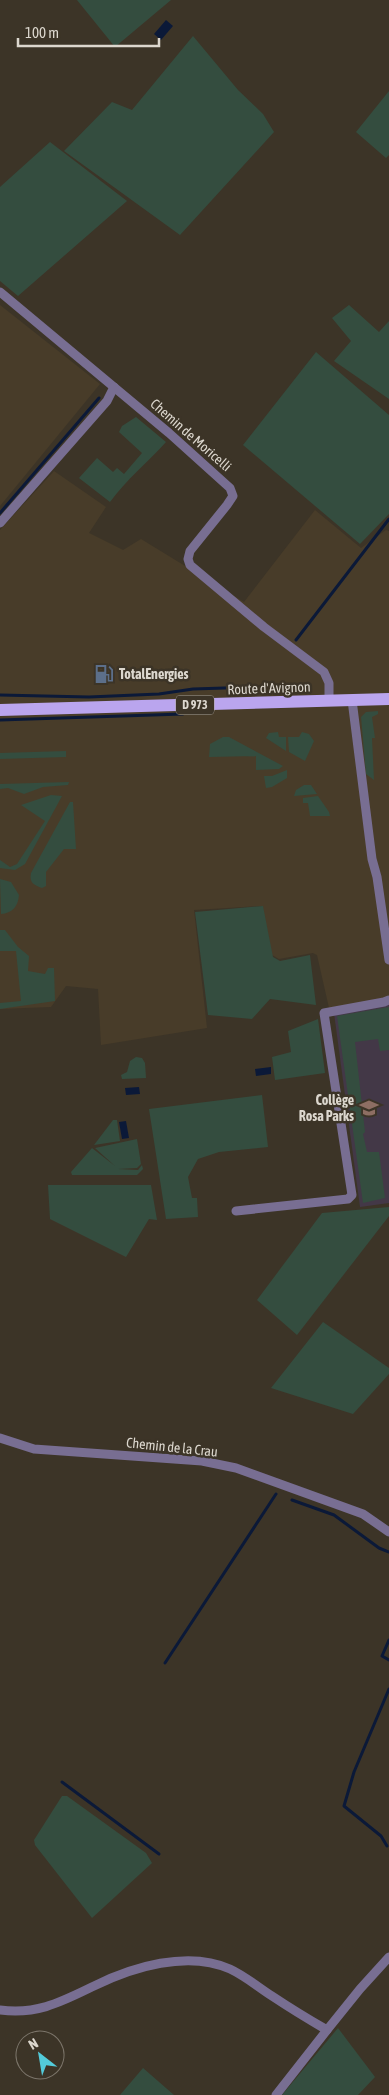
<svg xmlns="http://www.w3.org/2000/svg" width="389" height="2095" viewBox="0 0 389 2095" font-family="'Asap Condensed',sans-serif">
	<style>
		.built { fill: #483c29 }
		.education { fill: #433847 }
		.green { fill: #344d3f }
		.water { fill: #0b1938 }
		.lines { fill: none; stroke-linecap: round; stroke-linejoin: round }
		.stream { stroke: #0b1938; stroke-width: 3 }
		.minor { stroke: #786e92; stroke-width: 9 }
		.primary { stroke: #baa5ee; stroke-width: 12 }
		.labels { text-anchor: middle; stroke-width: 5; stroke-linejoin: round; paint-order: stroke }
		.shield { fill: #3c3427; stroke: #aca69c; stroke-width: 1 }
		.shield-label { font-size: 12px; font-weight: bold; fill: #dcd7ce }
		.street-label { font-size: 14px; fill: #dcd7ce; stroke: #3c3427 }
		.poi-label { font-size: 14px; font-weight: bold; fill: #dcd7ce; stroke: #3c3427; text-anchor: start }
	</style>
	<rect width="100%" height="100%" fill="#3c3427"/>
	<!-- built -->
	<g class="built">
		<polygon points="0,305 100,384 0,506"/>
		<polygon points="54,471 106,507 89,533 123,550 141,539 244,602 315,510 361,548 386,530 389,531 389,997 329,1008 317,955 313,953 279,959 272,955 262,906 194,910 207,1028 101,1045 98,989 66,986 51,1007 0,1009 0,530"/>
	</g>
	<!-- education -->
	<polygon class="education" points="389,1004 389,1203 360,1207 334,1013"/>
	<!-- green -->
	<g class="green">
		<polygon points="77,0 171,0 115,47"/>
		<polygon points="193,36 238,90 263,114 274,132 180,235 64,151 112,102 132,110"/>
		<polygon points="389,91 389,155 386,158 356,132"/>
		<polygon points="50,142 127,201 18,296 0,281 0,187"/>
		<polygon points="349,305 379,332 389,321 389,399 334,361 351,341 332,318"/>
		<polygon points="316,352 389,415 389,514 360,544 243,445"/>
		<path d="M136,417L166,442C148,462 126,480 110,502L79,478L97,458L113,472L117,468L124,474L142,453L119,432L122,426Z"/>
		<polygon points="378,711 378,714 372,717 375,738 372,738 374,780 366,774 361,717 366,712"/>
		<polygon points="278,732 279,737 286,737 286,751 266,738 269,733"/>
		<polygon points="302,732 309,734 314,741 305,761 289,752 288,737 299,737"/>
		<polygon points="223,737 229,737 283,766 279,769 256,770 256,756 209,757 210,744"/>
		<polygon points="66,751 66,757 0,759 0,753"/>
		<polygon points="287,770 287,778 272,787 266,788 264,776 272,776"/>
		<polygon points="69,782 68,785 43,787 24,794 8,788 0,789 0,784"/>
		<polygon points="304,785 311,785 317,794 294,796 296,790"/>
		<polygon points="51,795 62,796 25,864 15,870 0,868 0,860 10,867 17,864 45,821 21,805"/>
		<polygon points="318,796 329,812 330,816 310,816 308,803 303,803 303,798"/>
		<path d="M70,802H73L76,849H64L46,872V886L42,888C34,885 29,883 31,873Z"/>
		<path d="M0,879L11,882L19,895C18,907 12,913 1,914Z"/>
		<polygon points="263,906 273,957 280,961 310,955 316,1005 270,999 252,1019 208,1015 195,912"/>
		<polygon points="0,930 5,930 18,947 29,956 28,971 45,974 48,968 54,968 55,1001 0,1009 0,1003 21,1001 16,951 0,951"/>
		<polygon points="389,1007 389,1050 380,1051 378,1039 355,1042 365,1132 363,1134 367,1152 379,1152 385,1198 363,1203 337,1016"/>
		<polygon points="318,1019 325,1073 275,1080 272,1057 291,1052 288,1031"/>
		<polygon points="136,1057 142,1058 145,1063 146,1078 122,1079 121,1075 127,1072 130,1061"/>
		<polygon points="262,1095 268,1147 219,1152 198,1159 188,1177 192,1198 197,1198 198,1217 166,1219 149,1109"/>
		<polygon points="113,1120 117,1120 120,1141 94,1145"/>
		<polygon points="137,1139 141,1164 137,1168 118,1169 138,1170 142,1165 143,1169 137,1175 72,1175 71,1172 92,1148 115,1166 95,1148"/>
		<polygon points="48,1185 151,1185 157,1220 149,1219 126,1257 50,1219"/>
		<polygon points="389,1207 389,1216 297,1335 257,1300 322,1213"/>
		<polygon points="323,1322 389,1368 389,1374 353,1414 271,1388"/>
		<polygon points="62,1796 67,1796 146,1853 152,1863 92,1918 35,1845 34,1840"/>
		<polygon points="338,2028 375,2077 358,2095 282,2095"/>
		<polygon points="143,2068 174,2095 120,2095"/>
	</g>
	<!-- water -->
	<g class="water">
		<polygon points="166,20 173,26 161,40 154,34"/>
		<polygon points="271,1067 271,1074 256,1076 255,1069"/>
		<polygon points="139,1087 140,1094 126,1095 125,1088"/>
		<polygon points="126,1121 129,1138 122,1139 119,1122"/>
	</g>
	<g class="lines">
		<!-- stream -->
		<g class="stream">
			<polyline points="0,513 99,398"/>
			<polyline points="296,640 389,519"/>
			<polyline points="0,695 89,697 159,694 193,689 257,687"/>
			<polyline points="0,720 183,714"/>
			<polyline points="292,1500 334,1515 379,1548 389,1552"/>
			<polyline points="389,1640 382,1656 389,1660"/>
			<polyline points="165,1663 276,1494"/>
			<polyline points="62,1782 159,1854"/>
			<polyline points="387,1846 381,1836 344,1806 354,1772 389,1689"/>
		</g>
		<!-- minor -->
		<g class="minor">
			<polyline points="0,292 169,433 230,488 233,496 227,505 190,551 188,559 190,565 264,627 324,672 329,683 329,701"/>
			<polyline points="0,523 107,401 114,387"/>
			<polyline points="352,700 372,859 377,877 389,960"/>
			<polyline points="236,1211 348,1199 352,1195 324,1013 384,1002 389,1000"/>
			<polyline points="0,1438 34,1449 202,1461 236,1468 363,1514 389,1532"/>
			<path d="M0,2010C37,2015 61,2002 94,1986C132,1967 188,1950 230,1969C245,1976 258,1987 272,1996C290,2008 308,2019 327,2030L360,1989L389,1957"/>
			<polyline points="276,2095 327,2030"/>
		</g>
		<!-- primary -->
		<polyline class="primary" points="0,710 389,699"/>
	</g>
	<!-- icons -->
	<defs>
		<g id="fuel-bare" transform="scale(1.5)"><path d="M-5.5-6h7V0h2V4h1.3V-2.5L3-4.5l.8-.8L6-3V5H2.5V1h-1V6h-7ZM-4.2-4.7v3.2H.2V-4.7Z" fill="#5c6f8a" stroke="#3c3427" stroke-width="2.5" paint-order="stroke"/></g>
		<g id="school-bare" transform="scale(1.5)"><path d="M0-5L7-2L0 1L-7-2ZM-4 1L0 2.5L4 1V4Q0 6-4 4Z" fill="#8d6e63" stroke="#3c3427" stroke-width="2.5" paint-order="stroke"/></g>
	</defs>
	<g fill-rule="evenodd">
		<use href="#fuel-bare" x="104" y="674"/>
		<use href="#school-bare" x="369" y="1108"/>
	</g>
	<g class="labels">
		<!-- shield labels -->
		<rect class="shield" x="176" y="695.5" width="38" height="19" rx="4"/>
		<g class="shield-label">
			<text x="195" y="709">D 973</text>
		</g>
		<!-- street labels -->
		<g class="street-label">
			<text transform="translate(191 435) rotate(41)" y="5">Chemin de Moricelli</text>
			<text transform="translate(269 688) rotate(-2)" y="5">Route d'Avignon</text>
			<text transform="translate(172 1447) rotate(6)" y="5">Chemin de la Crau</text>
		</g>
		<!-- poi labels -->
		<g class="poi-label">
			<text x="119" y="679">TotalEnergies</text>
			<text x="354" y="1105" text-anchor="end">Collège<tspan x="354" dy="16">Rosa Parks</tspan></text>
		</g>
	</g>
	<!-- north arrow -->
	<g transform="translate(40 2055) rotate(329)"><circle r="24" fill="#3c3427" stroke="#7c756a"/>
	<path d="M0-4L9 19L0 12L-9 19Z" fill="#53cbda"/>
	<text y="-8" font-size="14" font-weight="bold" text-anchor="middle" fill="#dcd7ce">N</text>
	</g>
	<!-- scale -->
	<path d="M18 38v8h141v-8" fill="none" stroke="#dcd7ce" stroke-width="2.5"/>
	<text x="25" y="38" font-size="15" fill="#dcd7ce" stroke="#3c3427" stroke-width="4" paint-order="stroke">100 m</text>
</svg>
